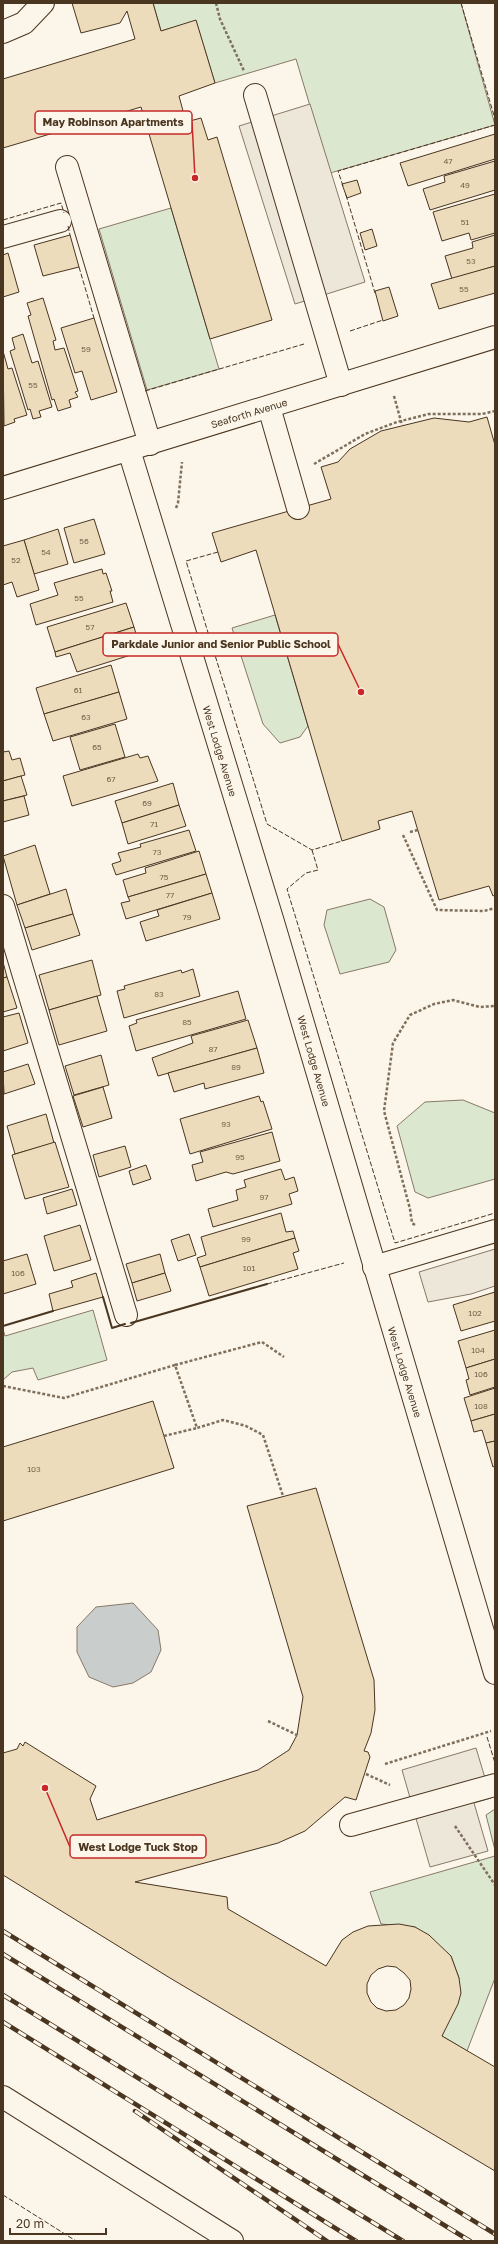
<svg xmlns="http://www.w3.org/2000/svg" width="498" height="2244" viewBox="0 0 498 2244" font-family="'Golos Text',sans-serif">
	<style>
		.green { fill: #dce7d0; stroke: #887966 }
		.parking { fill: #ede7d9; stroke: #887966 }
		.water { fill: #c9cecd; stroke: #887966 }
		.building { fill: #ecdcbc; stroke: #4a3520; fill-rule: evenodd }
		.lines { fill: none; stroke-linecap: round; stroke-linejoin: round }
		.minor-casing { stroke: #4a3520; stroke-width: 24 }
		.path { stroke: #7f6f5c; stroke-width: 2.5; stroke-dasharray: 3 2; stroke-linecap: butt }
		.minor { stroke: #fbf6e9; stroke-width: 22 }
		.rail-casing { stroke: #4a3520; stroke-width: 4.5 }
		.rail { stroke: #fbf6e9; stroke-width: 3; stroke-dasharray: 9; stroke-linecap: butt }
		.fence { stroke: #4a3520; stroke-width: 1; stroke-dasharray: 5 2; stroke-linecap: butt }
		.wall { stroke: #4a3520; stroke-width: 2 }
		.labels { text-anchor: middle; stroke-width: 3; stroke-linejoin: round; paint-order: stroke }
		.number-label { font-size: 8px; fill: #725f47 }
		.street-label { font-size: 10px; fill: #4a3520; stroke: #fbf6e9 }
		.leader { fill: none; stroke: #c62828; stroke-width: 1.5 }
		.callout-dot { fill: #c62828; stroke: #fbf6e9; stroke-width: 1.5 }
		.callout { fill: #fbf6e9; stroke: #c62828; stroke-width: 1.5 }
		.callout-label { font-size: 11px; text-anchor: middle; font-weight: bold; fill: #4a3520 }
	</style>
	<rect width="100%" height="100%" fill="#fbf6e9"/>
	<!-- green -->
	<g class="green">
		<polygon points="153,3 461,3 495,125 330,173 296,59 215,83 196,21 161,31"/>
		<polygon points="171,208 219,369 147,390 99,229"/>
		<polygon points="275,615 308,726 300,737 280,743 263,724 232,628"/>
		<polygon points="370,899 384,907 396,950 389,962 340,974 324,925 327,910"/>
		<polygon points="463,1100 495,1113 495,1179 428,1198 415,1192 397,1126 425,1102"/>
		<polygon points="93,1310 107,1360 38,1380 33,1368 12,1372 3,1380 3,1329 5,1336"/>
		<polygon points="495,1809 495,1850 486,1815"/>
		<polygon points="495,1856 495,1978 467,2051 442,2036 459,1978 451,1956 415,1927 381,1924 370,1892"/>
	</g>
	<!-- parking -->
	<g class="parking">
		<polygon points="310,104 365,282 295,304 239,126"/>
		<polygon points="495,1249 495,1286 471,1294 428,1302 419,1272"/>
		<polygon points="476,1748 491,1798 474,1803 488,1851 430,1867 402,1770"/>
	</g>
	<!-- water -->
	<polygon class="water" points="133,1603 158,1630 161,1650 151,1672 133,1683 113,1687 89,1677 77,1652 77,1627 96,1607"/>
	<!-- building -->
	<g class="building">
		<polygon points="72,3 153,3 161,31 196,20 215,83 179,96 186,122 201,118 208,140 217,137 272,320 210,339 141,107 3,148 3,79 135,39 127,11 120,23 81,33"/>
		<polygon points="495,134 495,159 408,186 400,163"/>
		<polygon points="495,161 495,190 430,210 423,189 445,182 444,176"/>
		<polygon points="357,180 361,193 347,198 342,184"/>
		<polygon points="495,194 495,233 471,240 469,233 442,241 433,212"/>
		<polygon points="372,229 377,246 365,250 360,233"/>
		<polygon points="70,235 79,267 43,276 34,245"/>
		<polygon points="495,235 495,266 452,279 445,256 473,248 472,242"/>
		<polygon points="8,253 19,292 3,297 3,255"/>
		<polygon points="495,266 495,293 439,309 431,284"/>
		<polygon points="389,287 398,316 383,321 375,291"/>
		<polygon points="43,298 56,340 53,341 55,350 64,348 78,391 75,392 78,397 69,400 71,407 58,411 54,399 52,400 28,316 31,315 27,303"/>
		<polygon points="94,318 117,392 91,400 82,371 75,373 61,328"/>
		<polygon points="23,334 32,363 38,361 52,407 39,411 41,417 33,419 30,409 28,410 10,351 15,349 12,338"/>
		<polygon points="3,351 8,369 12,368 27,415 14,419 15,422 4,426"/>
		<polygon points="487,417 495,445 495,895 493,896 489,886 439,900 412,811 378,821 380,829 342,841 256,550 221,562 212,533 331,499 321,467 338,462 350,449 381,431 434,418 469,422"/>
		<polygon points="94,519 105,554 74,563 64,528"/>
		<polygon points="58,529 68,564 34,574 24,540"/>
		<polygon points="24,540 39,590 17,597 12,582 3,585 3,546"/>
		<polygon points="102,569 103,574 106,573 112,591 110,591 113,602 36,625 30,604 58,595 54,583"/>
		<polygon points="126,603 134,627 55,652 47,627"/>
		<polygon points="134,627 139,644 132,647 134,654 77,672 70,653 56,657 55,652"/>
		<polygon points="111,665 119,692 44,714 36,688"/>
		<polygon points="119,692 127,719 53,741 44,714"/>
		<polygon points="115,724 125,757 80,770 70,737"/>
		<polygon points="9,751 12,760 20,758 25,775 3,781 3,752"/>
		<polygon points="138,754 140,758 148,756 158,781 72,806 63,776"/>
		<polygon points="21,776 27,795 3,801 3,781"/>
		<polygon points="173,783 179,805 122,823 115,801"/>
		<polygon points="24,796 29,815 3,822 3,801"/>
		<polygon points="179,805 186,826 128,844 122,823"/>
		<polygon points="189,830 196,851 116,875 112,864 121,861 118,853 141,847 140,844"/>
		<polygon points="35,845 50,894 17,905 3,856"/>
		<polygon points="199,851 206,874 128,897 123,880 146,873 145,868"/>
		<polygon points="206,874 212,893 126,919 121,903 130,901 128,897"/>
		<polygon points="66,889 73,914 25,928 17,905"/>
		<polygon points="212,893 220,919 146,941 140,922 159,916 157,910"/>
		<polygon points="73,914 80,935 32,950 25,928"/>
		<polygon points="92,960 101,995 49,1010 39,975"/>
		<polygon points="3,962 7,977 3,978"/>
		<polygon points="193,969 200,996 124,1018 117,991 125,989 124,986 181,970 182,973"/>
		<polygon points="7,977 17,1008 3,1012 3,978"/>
		<polygon points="238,991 246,1019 136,1051 129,1026 137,1023 136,1020"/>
		<polygon points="97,996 107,1031 59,1045 49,1010"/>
		<polygon points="19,1013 28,1043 3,1051 3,1017"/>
		<polygon points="248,1020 257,1048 158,1076 152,1058 193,1043 191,1036"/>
		<polygon points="257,1048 264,1073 205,1089 204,1083 174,1092 168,1073"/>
		<polygon points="101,1055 109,1085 74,1095 65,1066"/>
		<polygon points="28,1064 35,1084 4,1094 3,1072"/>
		<polygon points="103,1087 112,1118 83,1127 73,1096"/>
		<polygon points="259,1096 261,1102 263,1101 272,1129 190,1154 180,1119"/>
		<polygon points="46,1114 54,1143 15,1154 7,1126"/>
		<polygon points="272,1132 280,1161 233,1174 226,1172 196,1181 192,1165 203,1162 200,1152"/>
		<polygon points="55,1142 69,1187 25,1199 12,1155"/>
		<polygon points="125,1146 131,1167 99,1177 93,1155"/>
		<polygon points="146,1165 151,1179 133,1185 129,1171"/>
		<polygon points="281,1169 285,1180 294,1177 298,1191 289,1194 292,1204 213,1227 208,1209 238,1200 236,1190 246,1187 244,1180"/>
		<polygon points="72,1189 77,1205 47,1214 43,1198"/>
		<polygon points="281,1213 286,1232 293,1231 295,1238 200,1267 197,1258 206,1255 201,1237"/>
		<polygon points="80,1225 91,1260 54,1271 44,1236"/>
		<polygon points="189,1234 196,1255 178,1261 171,1240"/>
		<polygon points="295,1238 299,1251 293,1253 298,1269 209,1296 200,1267"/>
		<polygon points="27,1254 36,1284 3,1294 3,1261"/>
		<polygon points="160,1254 165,1273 132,1283 126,1264"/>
		<polygon points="96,1273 103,1297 53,1311 49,1294 73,1287 71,1281"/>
		<polygon points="165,1273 171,1291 137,1301 132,1283"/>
		<polygon points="495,1292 495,1321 461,1331 453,1305"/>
		<polygon points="495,1330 495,1359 466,1368 458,1341"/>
		<polygon points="495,1359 495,1387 470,1395 466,1380 469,1379 466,1368"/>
		<polygon points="495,1388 495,1414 471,1421 464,1398"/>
		<polygon points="153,1401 174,1468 3,1521 3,1447"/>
		<polygon points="495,1414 495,1441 486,1443 482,1430 474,1432 471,1421"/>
		<polygon points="495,1441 495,1466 493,1467 486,1443"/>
		<path d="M316,1488L374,1680L375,1710L371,1733L364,1751L368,1752L370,1757L356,1800L345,1797L305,1831L278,1843L135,1882L227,1897L228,1909L326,1966L342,1940L353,1932L368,1926L399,1924L415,1927L429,1935L451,1956L459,1978L461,1993L458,2004L442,2036L495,2067V2171L170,1978L3,1875V1753L17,1749L20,1743L23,1746L25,1742L96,1786L90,1799L97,1820L258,1770L289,1750L297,1735L303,1697L247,1506ZM387,1966L396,1967L404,1973L410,1980L411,1989L409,1998L404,2005L396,2010L386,2011L377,2008L371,2002L367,1993V1984L371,1975L378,1969Z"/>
	</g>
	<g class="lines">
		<!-- minor casing -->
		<g class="minor-casing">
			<g id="minor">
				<polyline points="3,32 24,23 43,3"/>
				<polyline points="255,95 341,385"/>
				<polyline points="67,167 150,444"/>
				<polyline points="3,237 60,221"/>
				<polyline points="269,407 298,508"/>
				<polyline points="129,450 273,922 495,1673"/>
				<polyline points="3,488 495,337"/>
				<polyline points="3,906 126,1315"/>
				<polyline points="374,1267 495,1231"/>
				<polyline points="351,1825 495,1785"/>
				<polyline points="3,2097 232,2241"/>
			</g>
		</g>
		<!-- path -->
		<g class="path">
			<polyline points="216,3 220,19 244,71"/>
			<polyline points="394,396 402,425"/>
			<polyline points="314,464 365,434 397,422 429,414 482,414 495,411"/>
			<polyline points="176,508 178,503 182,462"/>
			<polyline points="410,832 418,830"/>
			<polyline points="403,835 437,910 484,911 495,908"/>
			<polyline points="415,1225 412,1223 410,1209 384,1111 393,1043 410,1015 434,1004 453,1000 480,1007 495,1006"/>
			<polyline points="175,1365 262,1342 284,1357"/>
			<polyline points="3,1386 64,1398 175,1365 197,1428 223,1420 246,1426 263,1435 283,1496"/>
			<polyline points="164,1436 197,1428"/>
			<polyline points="268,1721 297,1735"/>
			<polyline points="385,1764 491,1731"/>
			<polyline points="366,1774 390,1785"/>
			<polyline points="455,1826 495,1885"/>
		</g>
		<!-- minor -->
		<use href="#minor" class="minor"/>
		<!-- rail casing -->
		<g class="rail-casing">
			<g id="rail">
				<polyline points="3,1931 495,2234"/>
				<polyline points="3,1954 470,2241"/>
				<polyline points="3,1995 403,2241"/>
				<polyline points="3,2022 356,2241"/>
				<polyline points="135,2111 327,2241"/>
			</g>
		</g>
		<!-- rail -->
		<use href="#rail" class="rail"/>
		<!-- fence -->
		<g class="fence">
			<polyline points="461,3 495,119"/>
			<polyline points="343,186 338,171 495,125"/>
			<polyline points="346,195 375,293"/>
			<polyline points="3,220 61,203 64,213"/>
			<polyline points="68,226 70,235"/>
			<polyline points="79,267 94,318"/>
			<polyline points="350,331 383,320"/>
			<polyline points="145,391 304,344"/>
			<polyline points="218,552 186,561 267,824 312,850 342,841"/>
			<polyline points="312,850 318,870 306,873 287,889 395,1243 495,1213"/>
			<polyline points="267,1284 344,1263"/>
			<polyline points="487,1737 495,1763"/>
			<polyline points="3,2195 76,2241"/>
		</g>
		<!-- wall -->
		<g class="wall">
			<polyline points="103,1297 112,1328 125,1324"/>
			<polyline points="131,1323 267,1284"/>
			<polyline points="3,1326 53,1311"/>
		</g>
	</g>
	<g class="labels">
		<!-- number labels -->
		<g class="number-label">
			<text x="448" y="164">47</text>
			<text x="465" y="188">49</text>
			<text x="465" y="225">51</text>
			<text x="471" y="264">53</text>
			<text x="464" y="292">55</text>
			<text x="86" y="352">59</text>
			<text x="33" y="388">55</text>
			<text x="84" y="544">56</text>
			<text x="46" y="555">54</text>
			<text x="16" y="563">52</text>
			<text x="79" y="601">55</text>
			<text x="90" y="630">57</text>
			<text x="78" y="693">61</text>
			<text x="86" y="720">63</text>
			<text x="97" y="750">65</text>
			<text x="111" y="782">67</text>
			<text x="147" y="806">69</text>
			<text x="154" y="827">71</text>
			<text x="157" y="855">73</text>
			<text x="164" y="880">75</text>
			<text x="170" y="898">77</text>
			<text x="187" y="920">79</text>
			<text x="159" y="997">83</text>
			<text x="187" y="1025">85</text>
			<text x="213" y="1052">87</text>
			<text x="236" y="1070">89</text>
			<text x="226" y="1127">93</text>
			<text x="240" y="1160">95</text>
			<text x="264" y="1200">97</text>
			<text x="246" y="1242">99</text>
			<text x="249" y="1271">101</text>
			<text x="18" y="1276">106</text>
			<text x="475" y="1316">102</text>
			<text x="478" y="1353">104</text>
			<text x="481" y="1377">106</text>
			<text x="481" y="1409">108</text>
			<text x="34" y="1472">103</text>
		</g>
		<!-- street labels -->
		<g class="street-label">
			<text transform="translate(249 413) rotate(-17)" y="4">Seaforth Avenue</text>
			<text transform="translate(220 751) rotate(73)" y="4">West Lodge Avenue</text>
			<text transform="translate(314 1061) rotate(74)" y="4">West Lodge Avenue</text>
			<text transform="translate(405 1372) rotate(73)" y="4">West Lodge Avenue</text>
		</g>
	</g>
	<!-- callouts -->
	<path class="leader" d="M195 178L192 122M361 692L338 644M45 1788L70 1847"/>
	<g class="callout-dot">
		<circle cx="195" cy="178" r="4"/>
		<circle cx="361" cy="692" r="4"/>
		<circle cx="45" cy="1788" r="4"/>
	</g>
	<g class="callout">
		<rect x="35" y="111" width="157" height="23" rx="4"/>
		<rect x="103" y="633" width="235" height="23" rx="4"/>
		<rect x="70" y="1835" width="136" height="23" rx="4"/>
	</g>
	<g class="callout-label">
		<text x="113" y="126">May Robinson Apartments</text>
		<text x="221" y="648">Parkdale Junior and Senior Public School</text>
		<text x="138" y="1851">West Lodge Tuck Stop</text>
	</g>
	<!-- border -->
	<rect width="498" height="2244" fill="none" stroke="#4a3520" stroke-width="8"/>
	<!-- scale -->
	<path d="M10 2228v6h96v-6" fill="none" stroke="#4a3520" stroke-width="2"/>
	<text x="16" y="2228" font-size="12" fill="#4a3520" stroke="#fbf6e9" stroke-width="3" paint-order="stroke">20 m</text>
</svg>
